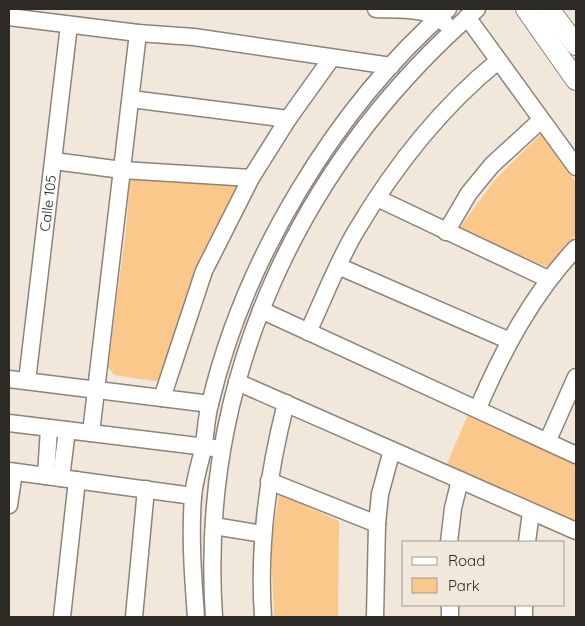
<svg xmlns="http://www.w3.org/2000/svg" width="585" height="626" viewBox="0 0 585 626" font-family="Quicksand,sans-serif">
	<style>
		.green { fill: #f9c88a }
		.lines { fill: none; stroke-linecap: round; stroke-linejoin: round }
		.minor-casing { stroke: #8d8378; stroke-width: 19 }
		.major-casing { stroke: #8d8378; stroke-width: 22 }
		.minor { stroke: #fff; stroke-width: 16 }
		.major { stroke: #fff; stroke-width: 20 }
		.labels { text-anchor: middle; stroke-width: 4; stroke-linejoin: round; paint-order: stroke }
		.street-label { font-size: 14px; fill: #2d2925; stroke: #f1e7db }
	</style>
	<rect width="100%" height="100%" fill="#f1e7db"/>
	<!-- green -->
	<g class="green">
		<polygon points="541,134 576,182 576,235 547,267 458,230 494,181"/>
		<polygon points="130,178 239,184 160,382 114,375 108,367 126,230"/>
		<polygon points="468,415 576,462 575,523 446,466"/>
		<polygon points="279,494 339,521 338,617 274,617 271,547"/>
	</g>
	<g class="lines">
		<!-- minor casing -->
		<g class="minor-casing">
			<g id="minor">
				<path d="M376,9C398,10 429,7 445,23"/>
				<polyline points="9,17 138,33 194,37 391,66"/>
				<polyline points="467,17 576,167"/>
				<polyline points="131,99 288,119"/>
				<polyline points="54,161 122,170 251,178"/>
				<polyline points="377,198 548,279"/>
				<polyline points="446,232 469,193 492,165 541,120"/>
				<polyline points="338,266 510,341"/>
				<polyline points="261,310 576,455"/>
				<path d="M308,332C324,298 337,263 356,231C394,167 439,109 498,61"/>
				<polyline points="9,379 210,404"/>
				<path id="s1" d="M27,381L69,25"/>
				<polyline points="237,382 576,531"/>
				<polyline points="162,398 204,271 251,178 288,119 331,59"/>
				<path d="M478,408C503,350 532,295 576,248"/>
				<polyline points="9,423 214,448"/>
				<polyline points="91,433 138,33"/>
				<polyline points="548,440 576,377"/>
				<polyline points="9,471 193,496"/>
				<polyline points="46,476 49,428"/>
				<polyline points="61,478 67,430"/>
				<polyline points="269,481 377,524"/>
				<polyline points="9,505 14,472"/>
				<polyline points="214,526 263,534"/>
				<polyline points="449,542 453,508 460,480"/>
				<polyline points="527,542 531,512"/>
				<polyline points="450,605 450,617"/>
				<polyline points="524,605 524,617"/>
				<polyline points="62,617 77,480"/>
				<polyline points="134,617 146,489"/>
				<path d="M196,617C193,578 190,536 193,497C194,481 200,464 203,449C206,434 206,418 210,404C244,259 336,107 448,9"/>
				<path d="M214,617C198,380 299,164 477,9"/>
				<path d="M263,617C258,545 268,473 286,403"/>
				<polyline points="375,617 377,524 380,494 392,450"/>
			</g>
		</g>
		<!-- major casing -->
		<g class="major-casing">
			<g id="major">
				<polyline points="526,9 576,80"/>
				<polyline points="549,9 576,45"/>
			</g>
		</g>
		<!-- minor -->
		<use href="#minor" class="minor"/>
		<!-- major -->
		<use href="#major" class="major"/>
	</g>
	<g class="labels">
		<!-- street labels -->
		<g class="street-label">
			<text dy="5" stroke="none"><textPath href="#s1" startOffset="179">Calle 105</textPath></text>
		</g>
	</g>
	<!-- border -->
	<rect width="585" height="626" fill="none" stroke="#2d2925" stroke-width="20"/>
	<!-- legend -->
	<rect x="402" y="541" width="162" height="65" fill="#f1e7db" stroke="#a39b92"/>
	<rect x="412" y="557" width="25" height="8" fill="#ffffff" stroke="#a39b92"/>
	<text x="448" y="566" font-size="15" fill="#2d2925">Road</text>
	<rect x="412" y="578" width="25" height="15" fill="#f9c88a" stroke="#a39b92"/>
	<text x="448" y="591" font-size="15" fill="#2d2925">Park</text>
</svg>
